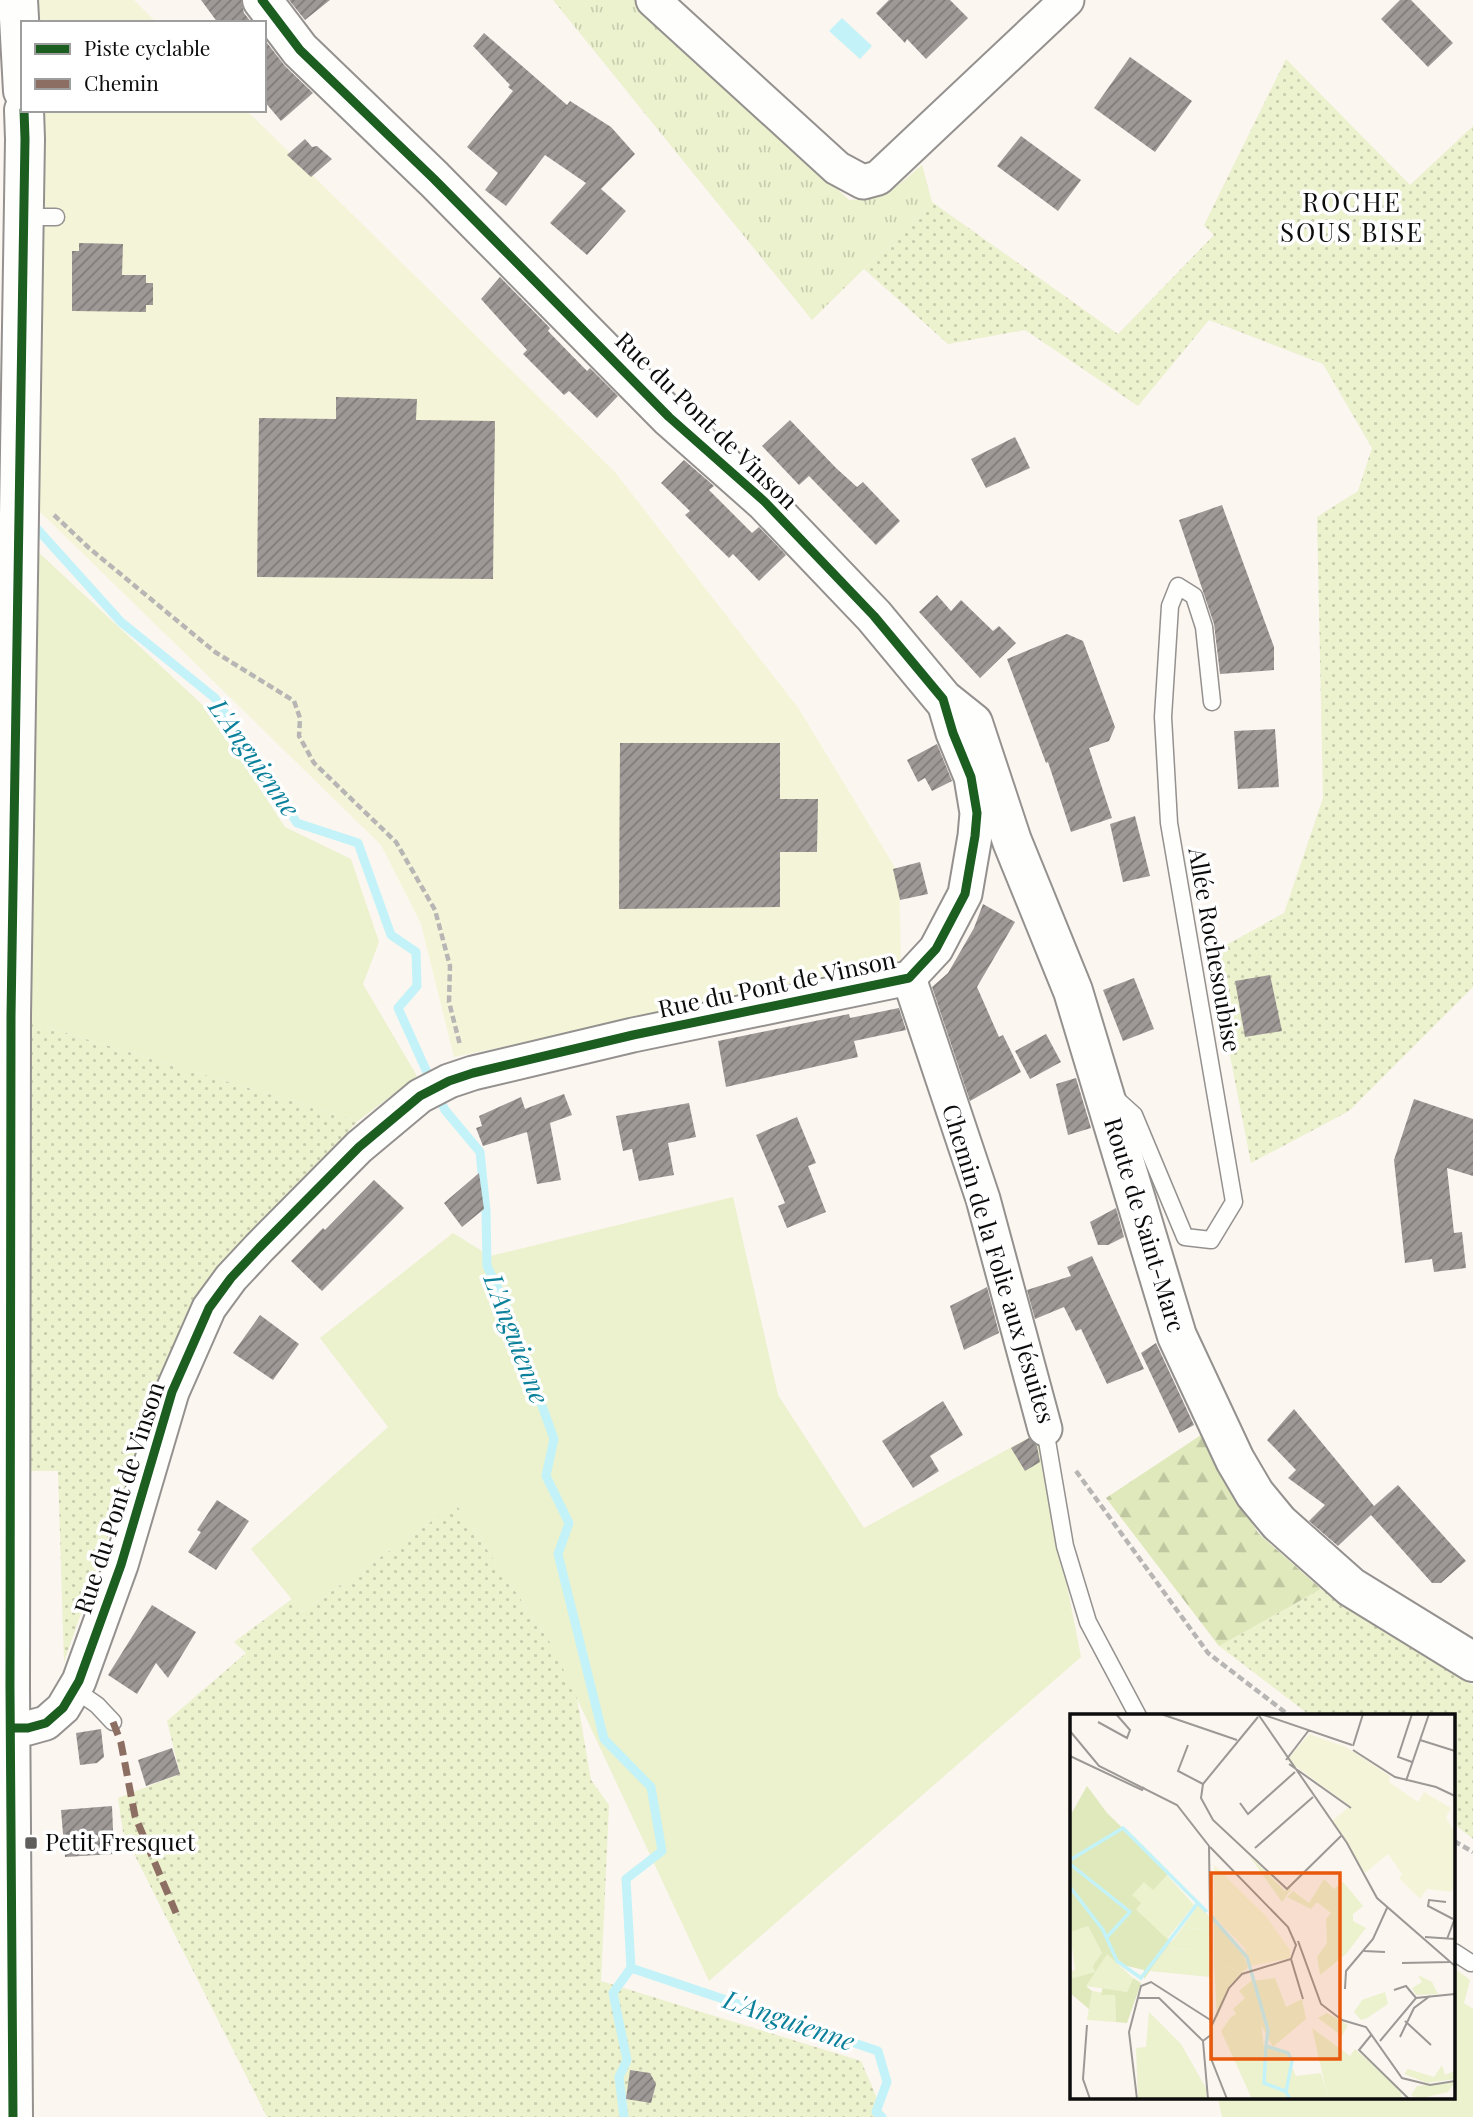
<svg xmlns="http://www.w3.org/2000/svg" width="1473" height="2117" viewBox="0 0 1473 2117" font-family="'Playfair Display',serif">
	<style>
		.grass { fill: url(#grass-dots) }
		.forest { fill: url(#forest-firs) }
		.park { fill: url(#park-tufts) }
		.garden { fill: #ecf1ce }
		.pitch { fill: #f4f5d8 }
		.water { fill: #c3f3f8 }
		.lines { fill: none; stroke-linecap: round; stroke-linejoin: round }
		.stream { stroke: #c3f3f8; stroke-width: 9 }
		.building { fill: url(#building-hatch) }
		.service-casing { stroke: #94918f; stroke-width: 19 }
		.minor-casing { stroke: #94918f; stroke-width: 37 }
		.tertiary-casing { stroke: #94918f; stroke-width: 42 }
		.path { stroke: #b7b6b5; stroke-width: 4.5; stroke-dasharray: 7 3.5; stroke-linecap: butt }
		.service { stroke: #fefefd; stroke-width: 16 }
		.minor { stroke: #fefefd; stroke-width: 33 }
		.tertiary { stroke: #fefefd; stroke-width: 38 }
		.quiet { stroke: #8d6e63; stroke-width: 7; stroke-dasharray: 14 7; stroke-linecap: butt }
		.cycleway-casing { stroke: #fff; stroke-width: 13 }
		.cycleway { stroke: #1b5e20; stroke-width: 9 }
		.poi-dot { fill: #605e5c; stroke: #fff; stroke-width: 2.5 }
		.labels { text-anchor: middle; stroke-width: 7; stroke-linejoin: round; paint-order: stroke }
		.street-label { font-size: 24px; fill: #0c0c0c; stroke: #fff }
		.poi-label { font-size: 24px; fill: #0c0c0c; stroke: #fff; text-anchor: start }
		.neighbourhood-label { font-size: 26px; letter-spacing: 2px; fill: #0c0c0c; stroke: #fff }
		.water-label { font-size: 26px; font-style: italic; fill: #0b809b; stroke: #fff }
		.inset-river { fill: none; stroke: #c3f3f8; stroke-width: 3.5 }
		.inset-road { fill: none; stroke: #9b9895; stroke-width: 2 }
		.view { fill: #e8590c; fill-opacity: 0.15; stroke: #e8590c; stroke-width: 3.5 }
		.inset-edge { fill: none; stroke: #0c0c0c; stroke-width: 3.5 }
	</style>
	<defs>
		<pattern id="grass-dots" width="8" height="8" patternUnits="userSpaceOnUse" patternTransform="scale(1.75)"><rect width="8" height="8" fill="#ecf1ce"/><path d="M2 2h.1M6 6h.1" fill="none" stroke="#c9cdb0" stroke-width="1.8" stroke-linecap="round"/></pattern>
		<pattern id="forest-firs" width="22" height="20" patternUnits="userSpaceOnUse" patternTransform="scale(1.75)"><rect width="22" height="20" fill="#dfe9bb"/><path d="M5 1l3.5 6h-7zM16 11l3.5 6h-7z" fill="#bec7a0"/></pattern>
		<pattern id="park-tufts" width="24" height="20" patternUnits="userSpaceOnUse" patternTransform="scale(1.75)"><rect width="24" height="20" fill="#ecf1ce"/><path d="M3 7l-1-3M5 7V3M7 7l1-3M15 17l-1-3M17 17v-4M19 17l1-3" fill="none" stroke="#c9cdb0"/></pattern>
		<pattern id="building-hatch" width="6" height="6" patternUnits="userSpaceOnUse" patternTransform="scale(1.75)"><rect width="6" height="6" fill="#9e9996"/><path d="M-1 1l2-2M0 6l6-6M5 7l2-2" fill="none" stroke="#7f7b79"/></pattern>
	</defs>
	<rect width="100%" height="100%" fill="#fbf6f0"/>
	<!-- grass -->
	<g class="grass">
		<polygon points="1286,59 1410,185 1473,126 1473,987 1349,1111 1251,1163 1210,954 1284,913 1323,798 1317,517 1358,491 1372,448 1323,364 1209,320 1138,406 1025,330 948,344 864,269 932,202 1118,334 1214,235 1204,225"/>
		<polygon points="30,1022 358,1121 201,1288 179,1333 64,1662 58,1471 26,1471"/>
		<polygon points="456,1504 552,1645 576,1692 591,1780 609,1805 601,1981 861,2061 885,2117 267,2117 123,1832 118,1798 180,1774 167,1721 246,1653 234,1642 292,1599 302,1612"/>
		<polygon points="1321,1589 1473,1685 1473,1839 1454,1824 1454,1716 1311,1716 1219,1646"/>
	</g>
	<!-- forest -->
	<polygon class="forest" points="1201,1435 1258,1533 1321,1589 1219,1646 1106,1498"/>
	<!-- park -->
	<path class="park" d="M553,0H639L849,200C887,198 894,189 922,165L932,202L812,320Z"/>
	<!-- garden -->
	<g class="garden">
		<polygon points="36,550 209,711 285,827 351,859 379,942 363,984 417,1076 358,1121 30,1022"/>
		<polygon points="733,1197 778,1395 864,1528 1037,1433 1081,1657 709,1981 552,1645 456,1504 302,1612 251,1549 388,1427 320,1338 453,1233 490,1256"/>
		<polygon points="1454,1968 1470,1980 1464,2003 1473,2009 1473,2117 1222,2117 1218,2098 1454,2098"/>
	</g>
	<!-- pitch -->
	<g class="pitch">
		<polygon points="35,0 134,0 157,23 36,23"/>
		<polygon points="38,110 246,110 615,472 799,709 899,874 901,964 454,1057 421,924 381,845 29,501 43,292"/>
	</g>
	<!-- water -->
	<polygon class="water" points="842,18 872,46 860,59 829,31"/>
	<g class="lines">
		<!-- stream -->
		<g class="stream">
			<polyline points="30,521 121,622 215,698 297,823 358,843 391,935 416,952 417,986 398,1008 431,1081"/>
			<polyline points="437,1094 445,1110 480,1152 486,1211 487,1266 505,1303 554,1439 546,1476 569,1523 558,1554 604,1739 651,1787 662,1851 626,1879 631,1968 878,2051 887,2082 876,2112 882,2117"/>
			<polyline points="624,2117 619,2077 627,2060 613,1993 631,1968"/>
		</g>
	</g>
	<!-- building -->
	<g class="building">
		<polygon points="201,0 241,0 244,13 252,23 218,23"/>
		<polygon points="289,0 330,0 305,20"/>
		<polygon points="889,0 950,0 968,18 926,59 907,39 905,43 876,13"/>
		<polygon points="1400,0 1411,0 1453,43 1428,67 1381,19"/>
		<polygon points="484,33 567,105 570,101 611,127 635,154 601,189 626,211 587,255 550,223 586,183 545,155 506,206 485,190 498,173 467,147 513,91 508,87 510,85 473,46"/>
		<polygon points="264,39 285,66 313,93 281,121 264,101"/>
		<polygon points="1130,57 1192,101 1155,152 1094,108"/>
		<polygon points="1021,136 1081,180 1058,211 997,166"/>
		<polygon points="305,139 312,147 317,146 332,159 311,177 287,155"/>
		<polygon points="79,243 123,244 122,275 146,275 146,283 153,283 153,305 146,305 146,312 72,311 72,251 79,251"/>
		<polygon points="500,277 550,328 548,331 587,371 590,368 618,396 597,418 569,391 564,395 523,354 527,350 481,299"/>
		<polygon points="336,397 417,399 416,420 495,421 493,579 257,577 259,418 336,419"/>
		<polygon points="790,420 836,468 857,487 863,482 900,521 876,545 809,476 799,485 762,446"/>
		<polygon points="1015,437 1030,468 986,488 971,459"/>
		<polygon points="684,460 714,486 709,490 752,533 759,527 786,555 759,581 733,554 729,558 685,515 690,511 661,483"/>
		<polygon points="1222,505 1274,647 1274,670 1220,674 1214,624 1179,520"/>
		<polygon points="937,595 951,611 961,600 993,631 999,626 1016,643 980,678 919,612"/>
		<polygon points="1067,634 1083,641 1115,727 1109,741 1089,748 1112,818 1071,832 1048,762 1046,763 1007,659"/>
		<polygon points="1275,729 1279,787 1238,789 1234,731"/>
		<polygon points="620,743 780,743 780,799 818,799 817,852 780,852 780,907 619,909"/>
		<polygon points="937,744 952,781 932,791 925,778 918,782 907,760"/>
		<polygon points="1135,816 1150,876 1123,882 1110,824"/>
		<polygon points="920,862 928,894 900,900 893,869"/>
		<polygon points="983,904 1015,922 977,987 999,1037 1003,1035 1021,1072 970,1101 932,987 948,973 974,928"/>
		<polygon points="1270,975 1282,1031 1245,1037 1235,981"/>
		<polygon points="1134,978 1154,1029 1123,1041 1103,990"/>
		<polygon points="899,1008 906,1030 854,1041 858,1057 726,1087 718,1041 849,1014 850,1018"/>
		<polygon points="1046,1034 1061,1062 1030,1079 1015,1051"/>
		<polygon points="1076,1078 1091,1128 1068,1135 1056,1084"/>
		<polygon points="564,1094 572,1115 550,1123 561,1180 537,1184 527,1132 483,1146 476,1128 482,1126 479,1116 521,1097 525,1109"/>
		<polygon points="1414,1099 1473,1119 1473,1176 1447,1168 1454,1233 1462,1232 1466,1268 1434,1272 1432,1259 1405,1263 1394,1160"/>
		<polygon points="689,1103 696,1137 668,1143 674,1175 639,1181 632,1149 623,1151 616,1116"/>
		<polygon points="797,1117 816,1163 808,1166 826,1212 787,1228 778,1206 785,1203 756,1135"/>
		<polygon points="479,1173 484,1209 462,1227 444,1203"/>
		<polygon points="374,1180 404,1208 322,1291 291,1261 323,1228 325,1230"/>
		<polygon points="1116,1208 1124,1237 1108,1245 1098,1245 1090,1222"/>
		<polygon points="1092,1256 1144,1369 1107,1384 1081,1329 1076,1331 1064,1307 1035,1319 1027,1290 1071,1276 1067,1267"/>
		<polygon points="987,1287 999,1333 964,1350 950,1306"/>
		<polygon points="260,1315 299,1344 273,1380 233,1353"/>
		<polygon points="1156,1343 1194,1425 1179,1433 1141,1353"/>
		<polygon points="943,1401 963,1435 930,1456 939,1471 913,1488 882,1441"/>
		<polygon points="1294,1409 1374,1506 1398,1485 1466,1561 1441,1583 1432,1583 1371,1515 1338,1546 1309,1521 1325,1505 1288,1478 1296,1470 1267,1440"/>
		<polygon points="1029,1438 1037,1446 1040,1462 1025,1471 1011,1448"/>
		<polygon points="217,1500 249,1521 216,1570 188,1552 201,1532 197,1530"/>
		<polygon points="152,1605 196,1632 168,1678 156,1663 137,1694 108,1675"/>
		<polygon points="101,1729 104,1757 97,1763 80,1765 76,1733"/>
		<polygon points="172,1748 180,1774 146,1786 138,1760"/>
		<polygon points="112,1806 114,1854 65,1857 61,1810"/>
		<polygon points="630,2070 650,2073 656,2084 651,2103 626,2099"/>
	</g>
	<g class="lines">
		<!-- service casing -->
		<g class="service-casing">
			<g id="service">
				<polyline points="24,217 56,217"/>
				<polyline points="1114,1097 1134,1115 1185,1237 1211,1240 1234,1202 1169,823 1163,717 1170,606 1178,586 1194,596 1204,627 1212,702"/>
				<polyline points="1045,1429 1065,1546 1088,1622 1138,1716"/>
				<polyline points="74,1689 97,1705 113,1722"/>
				<polyline points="1454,1952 1471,1963"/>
			</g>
		</g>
		<!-- minor casing -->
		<g class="minor-casing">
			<g id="minor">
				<polyline points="653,0 837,168 863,182 878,178 1067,0"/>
				<polyline points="909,978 983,1199 1045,1429"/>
				<polyline points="11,1728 28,1728 46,1723 63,1708 79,1681 121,1565 172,1392 209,1308 231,1278 259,1248 359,1147 420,1096 449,1081 473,1073 633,1035 909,978 936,949 965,894 975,836 977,813 971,777 953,733 943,699"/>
			</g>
		</g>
		<!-- tertiary casing -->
		<g class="tertiary-casing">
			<g id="tertiary">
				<polyline points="18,0 23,91"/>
				<polyline points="262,0 300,50 434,179 669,417 765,502 874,616 943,699 973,723 1012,841 1073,991 1177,1336 1235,1460 1255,1494 1279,1523 1351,1587 1473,1662"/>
				<polyline points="13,2117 10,1687 11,1016 25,139 24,110"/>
			</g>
		</g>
		<!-- path -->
		<g class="path">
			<polyline points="54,515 89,548 215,652 294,701 300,718 299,736 314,763 396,842 435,910 450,966 449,1002 460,1045"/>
			<polyline points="1076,1471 1208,1653 1290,1716"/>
			<polyline points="1454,1841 1473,1852"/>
		</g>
		<!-- service -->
		<use href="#service" class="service"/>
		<!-- minor -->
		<use href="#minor" class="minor"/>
		<!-- tertiary -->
		<use href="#tertiary" class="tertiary"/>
		<!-- quiet -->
		<polyline class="quiet" points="113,1722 121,1743 135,1816 176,1913"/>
		<!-- cycleway casing -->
		<g class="cycleway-casing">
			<g id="cycleway">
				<polyline points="11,1728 28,1728 46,1723 63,1708 79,1681 121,1565 172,1392 209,1308 231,1278 259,1248 359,1147 420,1096 449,1081 473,1073 633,1035 909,978 936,949 965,894 975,836 977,813 971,777 953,733 943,699 874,616 765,502 669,417 434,179 300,50 262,0"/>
				<polyline points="13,2117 10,1687 11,1016 25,139 24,110"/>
			</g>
		</g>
		<!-- cycleway -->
		<use href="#cycleway" class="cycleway"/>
	</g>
	<!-- markers -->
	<rect class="poi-dot" x="24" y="1836" width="14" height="14" rx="3.5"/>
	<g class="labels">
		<!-- street labels -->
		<g class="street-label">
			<text transform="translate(706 421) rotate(44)" y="8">Rue du Pont de Vinson</text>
			<text transform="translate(1214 950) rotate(80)" y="8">Allée Rochesoubise</text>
			<text transform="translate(777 985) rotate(-12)" y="8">Rue du Pont de Vinson</text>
			<text transform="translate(1144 1225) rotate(73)" y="8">Route de Saint-Marc</text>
			<text transform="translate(998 1264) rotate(73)" y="8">Chemin de la Folie aux Jésuites</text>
			<text transform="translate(120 1498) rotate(-72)" y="8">Rue du Pont de Vinson</text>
		</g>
		<!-- poi labels -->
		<g class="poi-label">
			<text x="45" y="1851">Petit Fresquet</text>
		</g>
		<!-- neighbourhood labels -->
		<g class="neighbourhood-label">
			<text x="1352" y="212">ROCHE<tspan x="1352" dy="30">SOUS BISE</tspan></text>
		</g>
		<!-- water labels -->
		<g class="water-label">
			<text transform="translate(254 758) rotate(55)" y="9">L'Anguienne</text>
			<text transform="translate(516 1339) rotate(69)" y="9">L'Anguienne</text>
			<text transform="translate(789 2021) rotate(19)" y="9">L'Anguienne</text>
		</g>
	</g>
	<!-- overview -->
	<g transform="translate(1070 1714)">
		<rect width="385" height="385" fill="#fbf6f0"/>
		<path d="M254,165L264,175L273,168L293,192L283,200V207L296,214L276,240L250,261L247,243L257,229L256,205L261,199L247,188L241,195L217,183L223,177L239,189ZM12,212H18L32,239L26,258L0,265V258L5,256L0,218ZM112,214L140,215L139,231L126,236L96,235ZM144,249L172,258L159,272L147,305ZM348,261L362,268L368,280L346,281L342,274L352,268ZM22,277L45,281L46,308L17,306ZM315,278L318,290L297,304L291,306L284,298L292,286ZM181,291L191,308L194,333L216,340L226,362L251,359L257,380L268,385H182L151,317L161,303ZM79,298L111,330L137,376L135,385H68L66,334L76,333ZM257,299L278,311L272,322L248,304ZM372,351L375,361L385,357V365L357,369L334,360L338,355L364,363ZM385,368L378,378L348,385L341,381L347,372Z" fill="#ecf1ce"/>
		<path d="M17,72L37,99L99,159L67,196L101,228L74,265V256L45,249L38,241L17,273L22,277L19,295L0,279V265L25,258L23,252L32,239L18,212L0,218V102ZM63,264L71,269L57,309L46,308L45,281H31L33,273L57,278Z" fill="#dfe9bb"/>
		<path d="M178,140L215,177L222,174L212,188ZM97,161L124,191L97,225L66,195L71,189L62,181L74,168L83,176Z" fill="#ecf1ce"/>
		<path d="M128,191L140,203V215L112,214ZM144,208L172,235L178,254L172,258L144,249ZM126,231H139L140,263L80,257L96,235L125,236ZM37,240L63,264L57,278L16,272ZM205,264L216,293L232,285L236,305L203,333L181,292L167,301L163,295L175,284L169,277L181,267ZM242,314L280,342L285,335L330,375L332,385H268L257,380Z" fill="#ecf1ce"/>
		<path d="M239,20L276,33L320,62L319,68L348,88L354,78L381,94L376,103L385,120V172L381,178L357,175L350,185L329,164L332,160L318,140L295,159L262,107L280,92L217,46ZM144,151L195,201L220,236V244L181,252L174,233L144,203Z" fill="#f4f5d8"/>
		<path class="inset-river" d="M0,146L53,114L137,198M0,150L60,198L36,224M0,173L33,216L47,247L71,264L127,190M141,202L177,243L198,316L196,332L218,339L222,347L216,378L220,385M196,332L194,369L215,377"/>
		<path class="inset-road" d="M91,0L167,26M188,0L277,129L307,184L385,252M191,0L282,31M342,0L328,43L342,48M188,3L133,70L131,84L143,106L217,175L271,122M28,8L57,24L60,16L46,0M0,17L29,52L107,91L139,132L142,347L157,385M350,26L385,37M118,31L108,57L133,70M283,32L293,0M283,36L325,63L366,73L385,82M0,42L72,76L74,73M216,46L239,16M219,50L281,94M336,67L359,0M170,89L178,100L225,58M140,133L218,213L226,231L221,245L172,260L159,274L142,311M185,134L243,83M376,188L359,186L358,192L383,205M355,223L385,225M377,225L385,204M228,227L251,290L272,306L296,313L332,364L360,371L385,367M294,237L315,238M221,245L233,285M332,249L380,248M275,275L276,257L303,225L317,194M324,276L336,272L346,284M68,284H89L133,327L142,320M335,307L361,331M17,311L13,365L20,385M302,320L289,336L339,385M330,323L344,294L360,282M133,327L138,385M310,327L346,284L385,280M67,385L59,318L71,272L81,268L142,307"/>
		<path class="view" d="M141,159H270V345H141Z"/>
		<rect width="385" height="385" class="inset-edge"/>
	</g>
	<!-- legend -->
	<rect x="21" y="21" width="245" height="91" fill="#ffffff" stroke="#9e9e9e" stroke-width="2"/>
	<rect x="35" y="44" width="35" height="10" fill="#1b5e20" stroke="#9e9e9e" stroke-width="2"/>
	<text x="84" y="56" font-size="21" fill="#0c0c0c">Piste cyclable</text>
	<rect x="35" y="79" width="35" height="10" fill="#8d6e63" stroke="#9e9e9e" stroke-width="2"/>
	<text x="84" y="91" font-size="21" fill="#0c0c0c">Chemin</text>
</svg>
